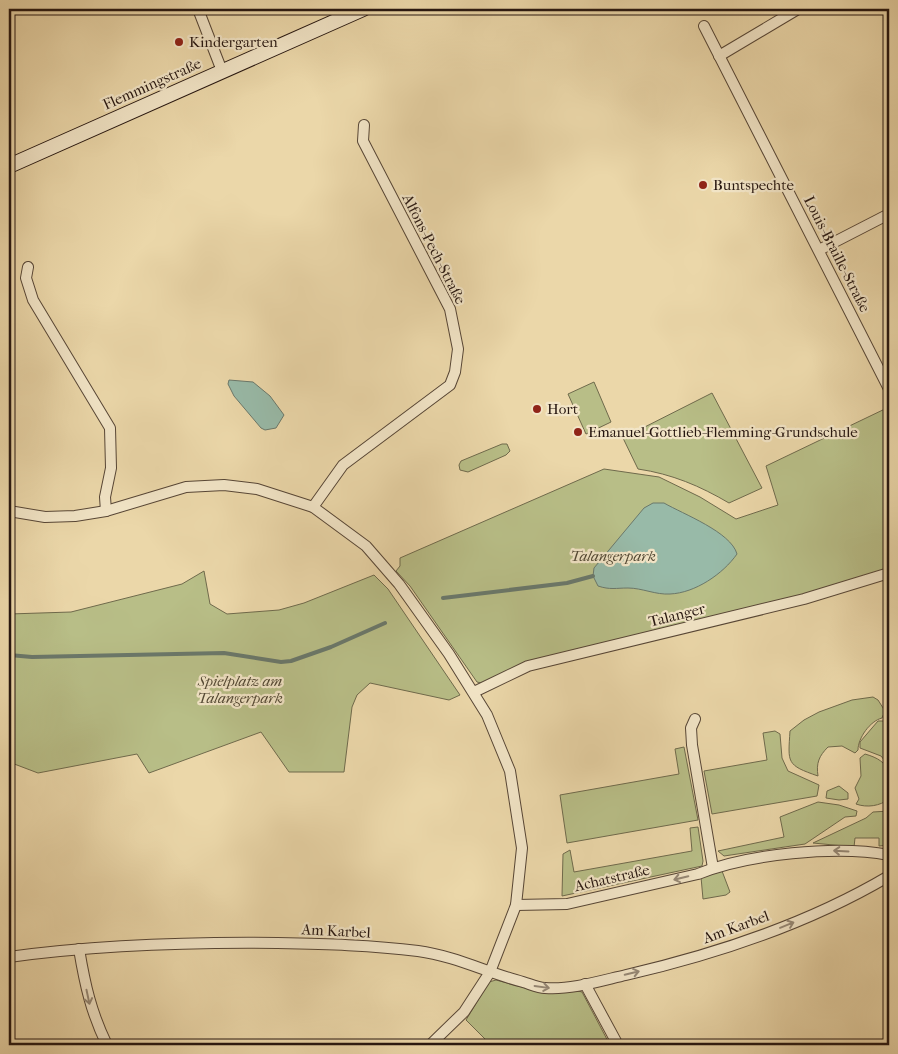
<svg xmlns="http://www.w3.org/2000/svg" width="898" height="1054" viewBox="0 0 898 1054" font-family="'IM FELL French Canon',serif">
	<style>
		.green { fill: #b8be87; stroke: #6f6a4c }
		.water { fill: #98baa8; stroke: #6a786b }
		.lines { fill: none; stroke-linecap: round; stroke-linejoin: round }
		.stream { stroke: #6a786b; stroke-width: 4 }
		.street-casing { stroke: #574636; stroke-width: 12 }
		.secondary-casing { stroke: #261610; stroke-width: 16 }
		.street { stroke: #f2e5c7; stroke-width: 10 }
		.secondary { stroke: #f2e5c7; stroke-width: 14 }
		.oneway { stroke: #968875 }
		.poi-dot { fill: #8f2418; stroke: #f2e5c7; stroke-width: 2 }
		.labels { text-anchor: middle; stroke-width: 4.5; stroke-linejoin: round; paint-order: stroke }
		.poi-label { font-size: 15px; fill: #261610; stroke: #f2e5c7; text-anchor: start }
		.street-label { font-size: 15px; fill: #261610; stroke: #f2e5c7 }
		.park-label { font-size: 15px; font-style: italic; fill: #524834; stroke: #f2e5c7 }
	</style>
	<rect width="100%" height="100%" fill="#ebd7a9"/>
	<filter id="stains"><feTurbulence type="fractalNoise" baseFrequency=".004" numOctaves="4"/><feColorMatrix values="0 0 0 0 .2 0 0 0 0 .09 0 0 0 0 .02 0 0 0 .5 -.17"/></filter>
	<radialGradient id="worn" r=".72"><stop offset=".6" stop-color="#630" stop-opacity="0"/><stop offset="1" stop-color="#630" stop-opacity=".3"/></radialGradient>
	<!-- green -->
	<g class="green">
		<polygon points="594,382 611,422 586,434 568,394"/>
		<path d="M712,393L762,488L729,503C700,486 672,474 638,469L623,438Z"/>
		<polygon points="889,407 889,571 806,596 566,653 485,684 477,682 410,586 396,571 400,566 400,558 604,469 659,477 700,497 736,519 778,505 766,466"/>
		<polygon points="502,444 507,444 510,451 506,455 468,472 460,470 459,465 461,461"/>
		<polygon points="204,571 210,604 227,614 279,610 304,603 374,575 388,589 460,695 449,700 370,683 357,695 352,707 344,772 289,772 261,732 149,773 137,754 38,773 9,762 9,614 71,612 182,584"/>
		<path d="M873,697L878,700L885,711L882,718C870,721 858,738 858,750L855,753L842,746L828,747C819,756 816,763 818,776C786,765 788,763 790,731L804,720L819,712L852,700Z"/>
		<polygon points="878,721 889,721 889,766 881,756 860,748 860,742"/>
		<polygon points="775,731 780,734 782,758 788,771 819,785 817,796 712,814 704,771 767,760 763,733"/>
		<polygon points="684,747 698,820 567,843 560,795 679,774 675,749"/>
		<path d="M865,754C893,762 889,774 889,799C880,806 867,808 856,804L859,799L855,788L861,776L860,758Z"/>
		<polygon points="839,786 848,793 848,799 839,800 826,798 827,791"/>
		<polygon points="818,802 839,805 857,811 856,816 845,817 805,844 724,856 718,851 784,837 780,817"/>
		<polygon points="889,811 889,845 879,846 879,838 855,838 854,847 813,843 866,818 873,812"/>
		<polygon points="698,827 703,861 702,866 562,896 563,854 570,850 574,872 692,851 690,828"/>
		<polygon points="722,871 730,892 726,895 703,899 701,877"/>
		<polygon points="496,980 544,993 574,990 582,992 610,1045 491,1045 466,1020 489,982"/>
	</g>
	<!-- water -->
	<g class="water">
		<polygon points="229,380 253,382 270,396 284,415 276,428 265,430 261,428 234,396 228,384"/>
		<path d="M653,503H664C683,514 731,532 737,554C723,574 695,593 670,594C656,595 642,588 628,588C616,588 610,590 598,586L593,576L594,568L644,508Z"/>
	</g>
	<g class="lines">
		<!-- stream -->
		<g class="stream">
			<polyline points="443,598 567,583 593,576"/>
			<polyline points="9,655 32,657 224,653 281,662 291,661 331,647 385,623"/>
		</g>
		<!-- street casing -->
		<g class="street-casing">
			<g id="street">
				<polyline points="198,9 222,71"/>
				<polyline points="704,26 889,389"/>
				<polyline points="719,56 798,9"/>
				<polyline points="819,250 889,214"/>
				<polyline points="28,267 26,278 33,300 110,428 111,468 105,497 106,511"/>
				<polyline points="313,507 343,465 450,385 455,372 458,349 450,309 363,141 364,125"/>
				<polyline points="9,511 45,517 75,516 106,511 186,487 224,485 257,489 313,507 366,546 399,584 449,654 487,715 510,771 522,848 516,905 490,972 464,1012 430,1045"/>
				<polyline points="474,692 528,666 804,599 889,573"/>
				<polyline points="695,719 691,728 692,745 713,868"/>
				<path d="M516,905L567,904L698,874C747,854 837,845 889,855"/>
				<path d="M79,949C85,985 91,1012 107,1045"/>
				<path d="M9,957C98,945 187,942 277,943C324,944 372,945 418,951C455,956 488,973 523,982C530,984 538,988 545,988C571,990 600,981 626,975C717,954 808,924 889,876"/>
				<polyline points="585,984 618,1045"/>
			</g>
		</g>
		<!-- secondary casing -->
		<g class="secondary-casing">
			<polyline id="secondary" points="9,166 363,9"/>
		</g>
		<!-- street -->
		<use href="#street" class="street"/>
		<!-- secondary -->
		<use href="#secondary" class="secondary"/>
	</g>
	<!-- one-way arrows -->
	<defs><path id="oneway-shaft" d="M-6 0H5M1.5-3L5.5 0L1.5 3" fill="none" stroke-width="1.6" stroke-linecap="round" stroke-linejoin="round" transform="scale(1.25)"/></defs>
	<g class="oneway">
		<use href="#oneway-shaft" transform="translate(841 851) rotate(-177)"/>
		<use href="#oneway-shaft" transform="translate(681 878) rotate(167)"/>
		<use href="#oneway-shaft" transform="translate(787 925) rotate(-22)"/>
		<use href="#oneway-shaft" transform="translate(632 973) rotate(-13)"/>
		<use href="#oneway-shaft" transform="translate(542 987) rotate(8)"/>
		<use href="#oneway-shaft" transform="translate(88 997) rotate(78)"/>
	</g>
	<!-- markers -->
	<g class="poi-dot">
		<circle cx="179" cy="42" r="5"/>
		<circle cx="703" cy="185" r="5"/>
		<circle cx="537" cy="409" r="5"/>
		<circle cx="578" cy="432" r="5"/>
	</g>
	<g class="labels">
		<!-- poi labels -->
		<g class="poi-label">
			<text x="189" y="47">Kindergarten</text>
			<text x="713" y="190">Buntspechte</text>
			<text x="547" y="414">Hort</text>
			<text x="588" y="437">Emanuel-Gottlieb-Flemming-Grundschule</text>
		</g>
		<!-- street labels -->
		<g class="street-label">
			<text transform="translate(152 84) rotate(-24)" y="5">Flemmingstraße</text>
			<text transform="translate(434 249) rotate(63)" y="5">Alfons-Pech-Straße</text>
			<text transform="translate(837 254) rotate(63)" y="5">Louis-Braille-Straße</text>
			<text transform="translate(677 615) rotate(-14)" y="5">Talanger</text>
			<text transform="translate(612 878) rotate(-13)" y="5">Achatstraße</text>
			<text transform="translate(736 927) rotate(-20)" y="5">Am Karbel</text>
			<text transform="translate(336 931) rotate(3)" y="5">Am Karbel</text>
		</g>
		<!-- park labels -->
		<g class="park-label">
			<text x="613" y="561">Talangerpark</text>
			<text x="240" y="686">Spielplatz am<tspan x="240" dy="17">Talangerpark</tspan></text>
		</g>
	</g>
	<!-- margin -->
	<rect width="898" height="1054" fill="none" stroke="#ebd7a9" stroke-width="30"/>
	<rect x="10" y="10" width="878" height="1034" fill="none" stroke="#261610" stroke-width="2.5"/>
	<rect x="15" y="15" width="868" height="1024" fill="none" stroke="#261610"/>
	<rect width="100%" height="100%" filter="url(#stains)"/>
	<rect width="100%" height="100%" fill="url(#worn)"/>
</svg>
